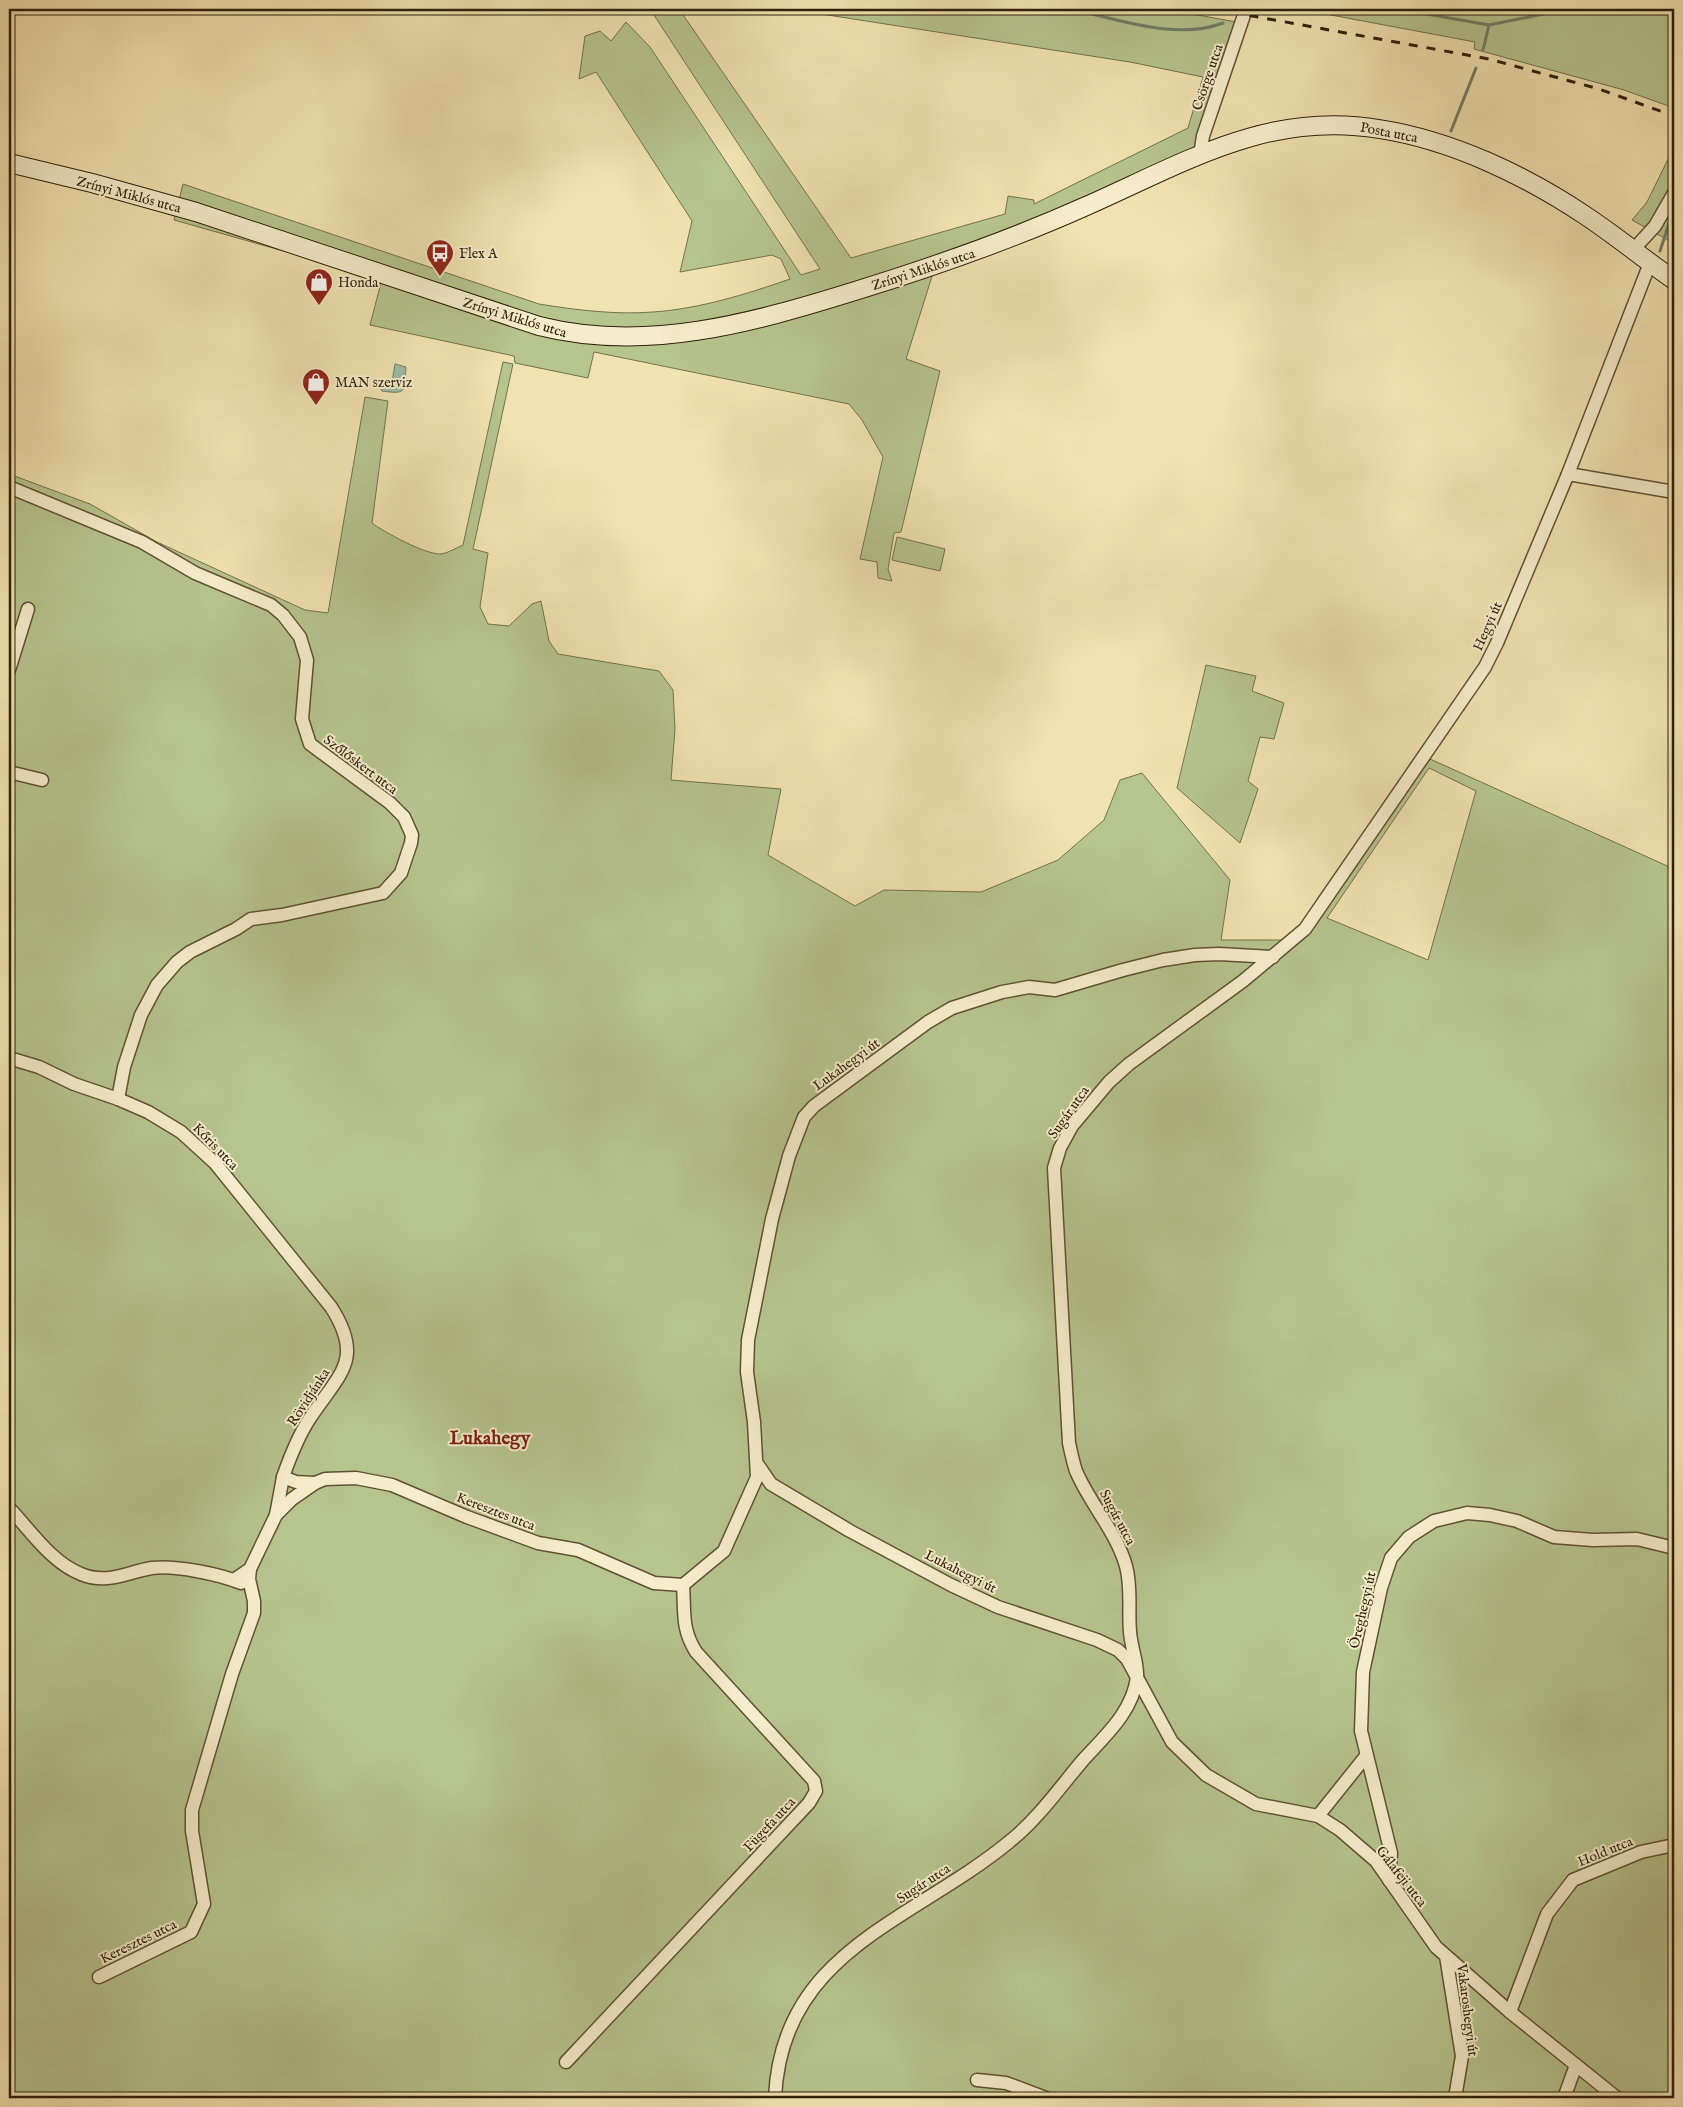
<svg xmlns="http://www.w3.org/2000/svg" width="1683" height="2107" viewBox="0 0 1683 2107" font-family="'IM FELL English',serif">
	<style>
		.green { fill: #b6c48e; stroke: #72724c; fill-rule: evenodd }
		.water { fill: #9bbeaa; stroke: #707f6a }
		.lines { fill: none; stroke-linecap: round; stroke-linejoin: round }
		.stream { stroke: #707f6a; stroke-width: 3 }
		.minor-casing { stroke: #605134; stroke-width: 15 }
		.secondary-casing { stroke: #2f200b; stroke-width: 20 }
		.minor { stroke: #f6edcc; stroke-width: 12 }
		.secondary { stroke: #f6edcc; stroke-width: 18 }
		.rail { stroke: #2f200b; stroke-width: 3; stroke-dasharray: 9 9; stroke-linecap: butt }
		.labels { text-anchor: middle; stroke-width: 4; stroke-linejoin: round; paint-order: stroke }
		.street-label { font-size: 14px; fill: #2f200b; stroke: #f6edcc }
		.poi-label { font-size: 14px; fill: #2f200b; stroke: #f6edcc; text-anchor: start }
		.district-label { font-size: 19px; font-weight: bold; fill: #7a1f14; stroke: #f6edcc }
	</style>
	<rect width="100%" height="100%" fill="#f1e3b1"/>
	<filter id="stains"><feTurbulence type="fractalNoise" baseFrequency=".004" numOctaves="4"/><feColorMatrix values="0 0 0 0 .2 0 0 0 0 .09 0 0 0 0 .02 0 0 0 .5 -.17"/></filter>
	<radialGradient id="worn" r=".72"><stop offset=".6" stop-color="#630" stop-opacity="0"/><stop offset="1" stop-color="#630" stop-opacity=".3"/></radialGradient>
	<!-- green -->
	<g class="green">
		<path d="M650,9H679L851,258L1005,214L1008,196L1034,200V204L1188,128L1203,77L1130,62L789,9H1165L1247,24L1202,153L934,270L906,359L940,371L901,532L894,533L888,569L892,581L878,578L877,562L860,559L883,457L862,420L849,404L594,352L588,378L515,363L514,356L370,325L382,279L174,220L183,184L539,304C576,310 616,315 653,312C699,309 747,294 790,279L781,259L772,255L680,272L692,221L596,72L579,79L585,36L600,31L611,41L626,22L650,47L801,275L820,269Z"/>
		<polygon points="1299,9 1494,9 1511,12 1531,9 1674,9 1674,108 1624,90 1474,49 1475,42"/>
		<polygon points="1674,147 1674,229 1668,240 1632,220 1647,202"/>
		<path d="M503,362L513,364L473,549L488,553L480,607L488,624L509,626L532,604L541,601L549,641L558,654L659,671L673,690L675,729L671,780L781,789L768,855L855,906L884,890L981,892L1058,860L1104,820L1120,780L1142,773L1230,880L1221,940H1288L1430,759L1674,869V2098H9V474L90,504L157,542L305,610L328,613L365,397L388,401L372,523C384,532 426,555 441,554C448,553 456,548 463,545ZM1429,768L1476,791L1428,960L1327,918Z"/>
		<polygon points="897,537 945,549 940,571 892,560"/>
		<polygon points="1206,665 1256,676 1252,691 1284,703 1274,739 1260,737 1248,781 1258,789 1240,843 1177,788"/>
	</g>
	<!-- water -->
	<path class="water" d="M395,364L406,367C404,390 409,395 382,391L379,386L383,381L392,382Z"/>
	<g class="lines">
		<!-- stream -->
		<g class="stream">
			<path d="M1071,9C1118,19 1176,41 1223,23"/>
			<polyline points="1398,9 1489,25 1568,9"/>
			<polyline points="1483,50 1489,25"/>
			<polyline points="1451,131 1476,68"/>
			<polyline points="1660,251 1674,208"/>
		</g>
		<!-- minor casing -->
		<g class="minor-casing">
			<g id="minor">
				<polyline points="1200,155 1203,136 1246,9"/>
				<polyline points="1633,250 1655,226 1674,193"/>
				<polyline points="1568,474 1674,492"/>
				<polyline points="9,487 142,542 195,573 271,605 283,615 300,637 307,660 302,719 310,744 390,803 404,817 412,835 411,843 401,873 383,893 282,915 251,919 236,929 190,952 177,962 157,985 141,1015 124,1067 118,1099"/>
				<polyline points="9,670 28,609"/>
				<polyline points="9,772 42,780"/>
				<path d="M9,1058L39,1067L74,1084L118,1099L148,1112L181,1132L215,1163L331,1307C365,1360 339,1374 310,1418C298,1436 290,1457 283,1477L296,1482L315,1483"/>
				<polyline points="758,1465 771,1484 850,1531 951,1585 998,1607 1097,1640 1118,1650 1127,1659 1172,1742 1206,1775 1256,1804 1318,1816 1340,1830 1376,1861 1436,1947 1510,2012 1617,2098"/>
				<path d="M9,1508C30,1530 52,1563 81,1574C107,1585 127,1572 152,1568C175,1565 219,1574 241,1583"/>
				<polyline points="276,1515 283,1477"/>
				<polyline points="234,1580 250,1569 276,1515 292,1499 315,1483 325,1479 356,1478 392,1485 467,1517 538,1543 578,1550 654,1583 683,1585 724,1551 757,1477 754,1422 747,1372 748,1340 772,1219 789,1156 804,1117 814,1106 928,1022 952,1008 1002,992 1029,987 1055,990 1123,970 1163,960 1195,955 1219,954 1273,957"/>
				<polyline points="1318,1816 1366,1756"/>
				<polyline points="1389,1880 1391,1853 1361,1731 1363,1672 1381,1588 1391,1558 1409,1537 1434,1521 1467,1513 1490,1515 1517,1521 1554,1537 1593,1540 1637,1539 1674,1548"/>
				<polyline points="1446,1956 1462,2056 1455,2098"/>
				<polyline points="99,1977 191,1932 204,1904 192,1831 192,1810 232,1674 254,1613 254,1601 249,1579 250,1569"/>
				<polyline points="1510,2012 1547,1914 1573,1880 1641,1852 1674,1845"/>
				<path d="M566,2062L809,1803L816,1791L814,1781L696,1652C681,1628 685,1612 683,1585"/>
				<polyline points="977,2080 1006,2083 1046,2098"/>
				<path d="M775,2098C781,1951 913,1921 1009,1842C1038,1819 1060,1787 1084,1759C1106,1735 1133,1711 1137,1677C1138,1663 1131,1647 1130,1632C1128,1610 1132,1588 1126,1566C1116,1531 1090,1504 1076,1471C1073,1462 1071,1452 1069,1443L1054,1168L1060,1148L1072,1126L1109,1082L1129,1064L1243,981L1305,929L1485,667L1497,643L1568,474L1650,263"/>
				<polyline points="1564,2098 1576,2065"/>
			</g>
		</g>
		<!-- secondary casing -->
		<g class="secondary-casing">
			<path id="secondary" d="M9,163L92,183L196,212L539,326C646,353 752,323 855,291C933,267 1010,240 1084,207C1182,164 1268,110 1379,129C1451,140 1525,175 1586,216C1616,236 1644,259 1674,280"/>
		</g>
		<!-- minor -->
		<use href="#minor" class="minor"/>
		<!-- secondary -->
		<use href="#secondary" class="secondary"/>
		<!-- rail -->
		<polyline class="rail" points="1214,9 1489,59 1599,89 1674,116"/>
	</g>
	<!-- icons -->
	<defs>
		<g id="bus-pin" transform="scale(1.4375)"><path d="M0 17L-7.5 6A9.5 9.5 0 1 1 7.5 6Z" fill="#8f2418" stroke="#f6edcc"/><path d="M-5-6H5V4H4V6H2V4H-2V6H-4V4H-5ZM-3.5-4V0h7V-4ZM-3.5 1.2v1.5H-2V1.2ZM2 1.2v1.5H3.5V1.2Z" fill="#fff"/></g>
		<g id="shop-pin" transform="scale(1.4375)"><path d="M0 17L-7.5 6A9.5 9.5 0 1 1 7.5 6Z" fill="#8f2418" stroke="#f6edcc"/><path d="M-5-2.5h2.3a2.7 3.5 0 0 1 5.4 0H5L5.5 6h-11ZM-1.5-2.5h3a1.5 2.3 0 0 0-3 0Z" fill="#fff"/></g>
	</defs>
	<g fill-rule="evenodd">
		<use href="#bus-pin" x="440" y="253"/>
		<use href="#shop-pin" x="319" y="282"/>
		<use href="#shop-pin" x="316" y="382"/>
	</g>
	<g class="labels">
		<!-- street labels -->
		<g class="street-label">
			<text transform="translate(1207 77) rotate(-71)" y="5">Csörge utca</text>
			<text transform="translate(1389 132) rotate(11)" y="5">Posta utca</text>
			<text transform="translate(129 194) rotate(15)" y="5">Zrínyi Miklós utca</text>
			<text transform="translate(923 269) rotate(-18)" y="5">Zrínyi Miklós utca</text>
			<text transform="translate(515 317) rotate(17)" y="5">Zrínyi Miklós utca</text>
			<text transform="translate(1487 626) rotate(-66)" y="5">Hegyi út</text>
			<text transform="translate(361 764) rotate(37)" y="5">Szőlőskert utca</text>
			<text transform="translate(846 1064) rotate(-36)" y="5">Lukahegyi út</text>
			<text transform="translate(1068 1112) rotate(-55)" y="5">Sugár utca</text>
			<text transform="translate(216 1146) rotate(46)" y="5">Kőris utca</text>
			<text transform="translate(308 1397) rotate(-57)" y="5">Rövidjánka</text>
			<text transform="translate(496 1511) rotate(21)" y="5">Keresztes utca</text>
			<text transform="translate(1118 1517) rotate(62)" y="5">Sugár utca</text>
			<text transform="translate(961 1571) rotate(27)" y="5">Lukahegyi út</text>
			<text transform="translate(1362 1610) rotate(-77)" y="5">Öreghegyi út</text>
			<text transform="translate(769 1824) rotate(-47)" y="5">Fügefa utca</text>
			<text transform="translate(1605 1851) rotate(-22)" y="5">Hold utca</text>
			<text transform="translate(1402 1876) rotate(52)" y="5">Gálafeji utca</text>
			<text transform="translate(923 1883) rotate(-33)" y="5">Sugár utca</text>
			<text transform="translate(138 1941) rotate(-26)" y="5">Keresztes utca</text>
			<text transform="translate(1468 2010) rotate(83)" y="5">Vakaroshegyi út</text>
		</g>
		<!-- poi labels -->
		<g class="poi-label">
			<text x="459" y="258">Flex A</text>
			<text x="338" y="287">Honda</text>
			<text x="335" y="387">MAN szerviz</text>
		</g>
		<!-- district labels -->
		<g class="district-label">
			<text x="490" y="1444">Lukahegy</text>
		</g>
	</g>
	<!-- margin -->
	<rect width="1683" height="2107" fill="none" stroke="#f1e3b1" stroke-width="30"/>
	<rect x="10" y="10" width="1663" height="2087" fill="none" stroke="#2f200b" stroke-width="2.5"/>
	<rect x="15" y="15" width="1653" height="2077" fill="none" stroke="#2f200b"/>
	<rect width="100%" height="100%" filter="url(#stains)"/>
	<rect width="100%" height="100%" fill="url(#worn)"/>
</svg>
